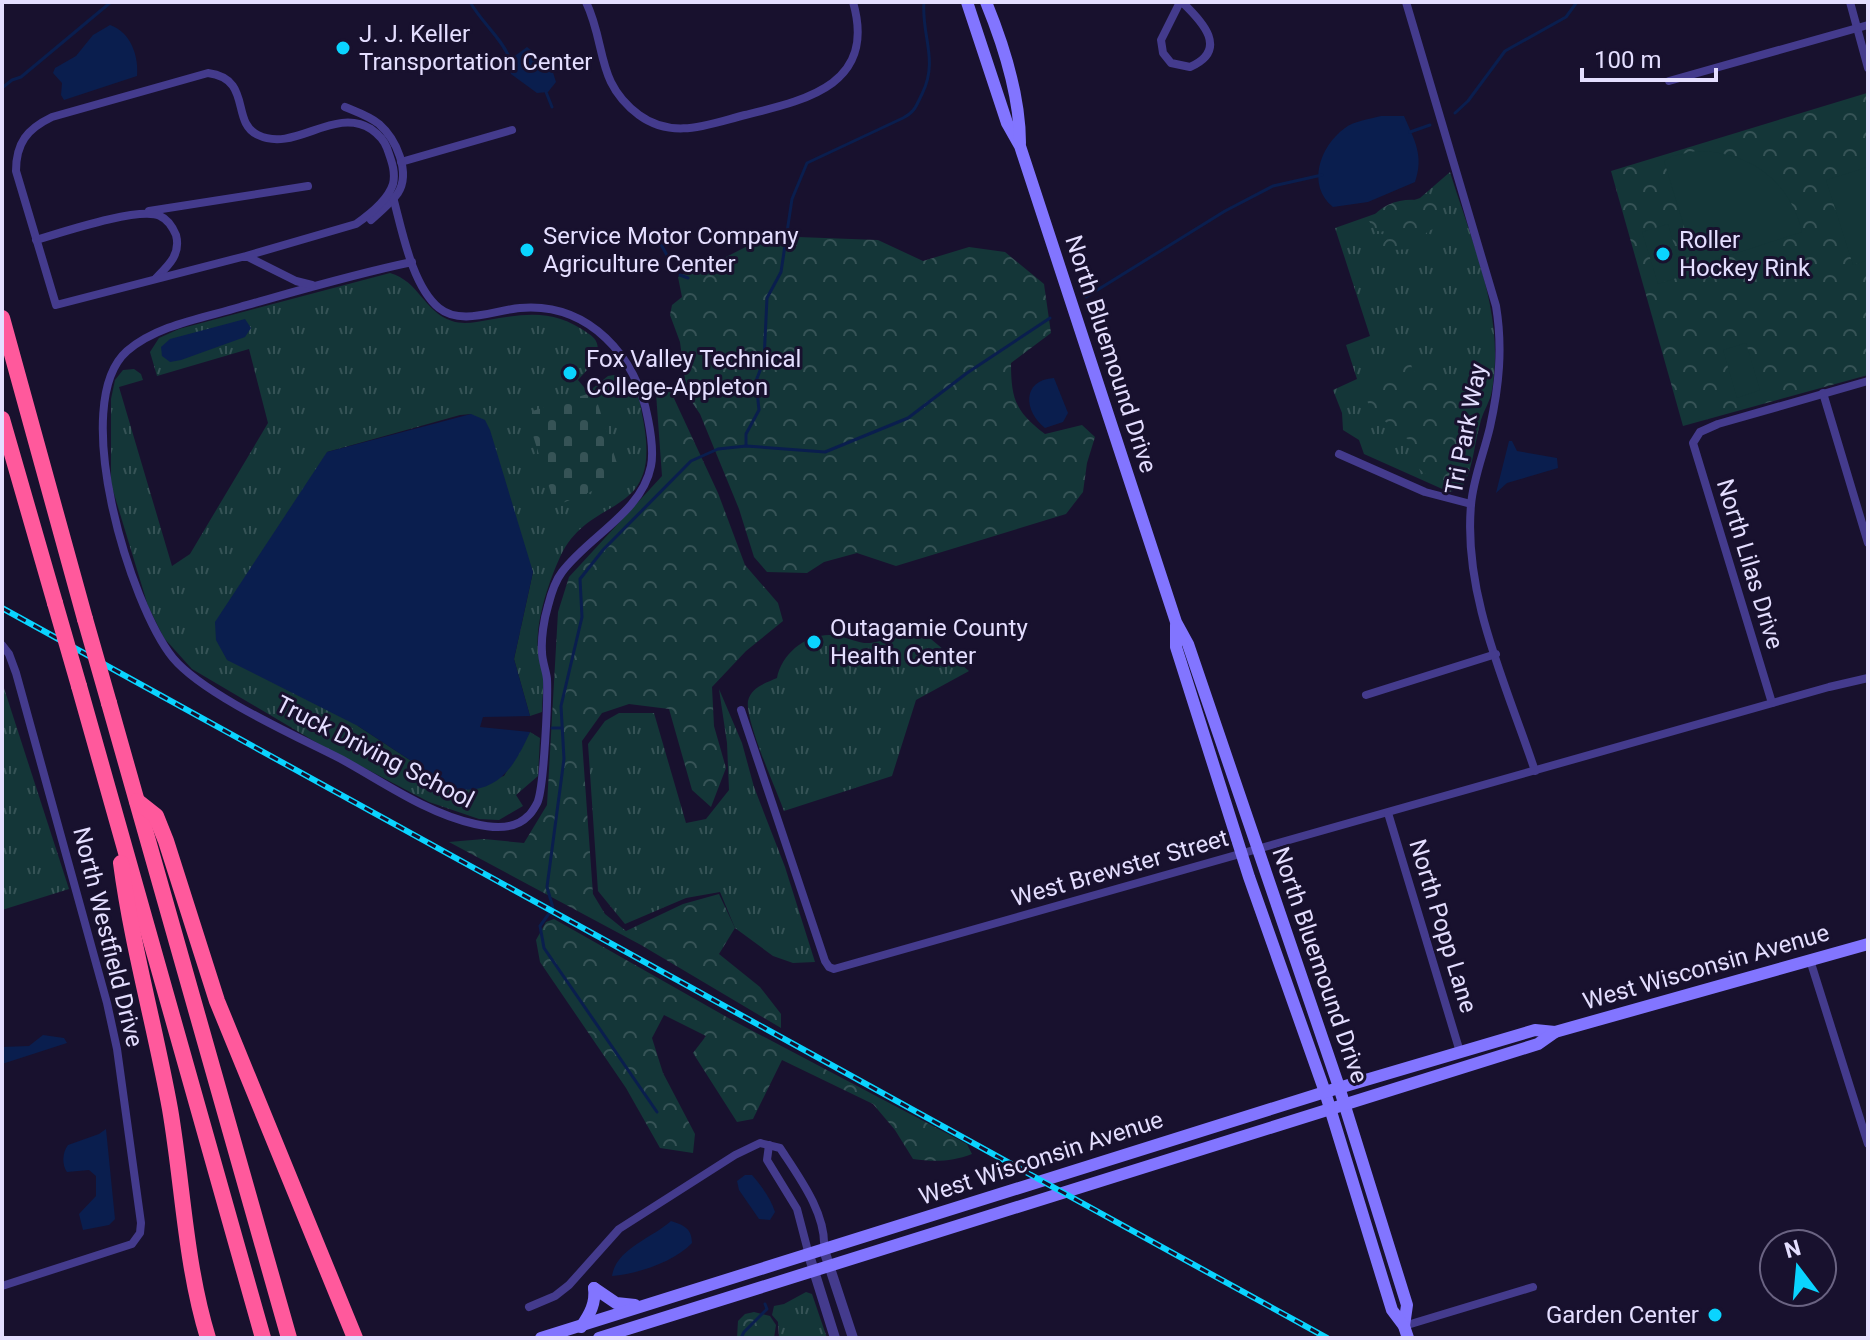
<svg xmlns="http://www.w3.org/2000/svg" width="1870" height="1340" viewBox="0 0 1870 1340" font-family="Roboto,sans-serif">
	<style>
		.grass { fill: url(#grass-tufts) }
		.forest { fill: url(#forest-crowns) }
		.cemetery { fill: url(#cemetery-stones) }
		.pitch { fill: #143638 }
		.water { fill: #0a1e4e }
		.lines { fill: none; stroke-linecap: round; stroke-linejoin: round }
		.stream { stroke: #0a1e4e; stroke-width: 3 }
		.minor { stroke: #443b8d; stroke-width: 8 }
		.tertiary { stroke: #443b8d; stroke-width: 10 }
		.secondary { stroke: #8275ff; stroke-width: 12 }
		.motorway { stroke: #ff599c; stroke-width: 16 }
		.rail-casing { stroke: #0ad4ff; stroke-width: 6 }
		.rail { stroke: #18112e; stroke-width: 3; stroke-dasharray: 9; stroke-linecap: butt }
		.motorway-bridge { stroke: #ff599c; stroke-width: 16 }
		.poi-dot { fill: #0ad4ff; stroke: #18112e; stroke-width: 3 }
		.labels { text-anchor: middle; stroke-width: 6; stroke-linejoin: round; paint-order: stroke }
		.poi-label { font-size: 24px; fill: #e4deff; stroke: #18112e; text-anchor: start }
		.street-label { font-size: 24px; fill: #e4deff; stroke: #18112e }
	</style>
	<defs>
		<pattern id="grass-tufts" width="24" height="20" patternUnits="userSpaceOnUse" patternTransform="scale(2)"><rect width="24" height="20" fill="#143638"/><path d="M3 7l-1-3M5 7V3M7 7l1-3M15 17l-1-3M17 17v-4M19 17l1-3" fill="none" stroke="#365356"/></pattern>
		<pattern id="forest-crowns" width="20" height="18" patternUnits="userSpaceOnUse" patternTransform="scale(2)"><rect width="20" height="18" fill="#143638"/><path d="M2 6a3 3 0 1 1 6 0M12 15a3 3 0 1 1 6 0" fill="none" stroke="#365356"/></pattern>
		<pattern id="cemetery-stones" width="16" height="16" patternUnits="userSpaceOnUse" patternTransform="scale(2)"><rect width="16" height="16" fill="#143638"/><path d="M2 7V4a2 2 0 0 1 4 0v3zM10 15v-3a2 2 0 0 1 4 0v3z" fill="#365356"/></pattern>
	</defs>
	<rect width="100%" height="100%" fill="#18112e"/>
	<!-- grass -->
	<g class="grass">
		<path d="M1450,172C1472,243 1507,319 1491,395C1488,405 1482,414 1480,424C1474,445 1473,471 1461,489L1449,492L1364,454L1359,440L1343,430L1342,413L1333,390L1357,379L1346,345L1370,336L1335,228L1420,198Z"/>
		<path d="M390,273C419,281 424,312 452,321C464,325 476,322 488,320C528,313 555,309 589,334C609,347 590,367 578,380L588,392L608,376L620,374C640,386 639,398 643,419C663,522 591,491 560,557C548,584 535,622 538,652C539,660 542,668 543,676C544,688 542,700 542,712L530,716L514,659L533,572L471,414L460,415L327,452L358,726L454,789L504,776L530,732L540,738L538,776L516,795L523,806L499,820L479,819L429,802L319,744L192,669L164,638L148,606L111,484V399L115,380L123,370L134,369L141,374L143,380L119,387L172,566L190,554L268,423L249,349L157,376L150,352L159,338L179,329Z"/>
		<path d="M919,629L969,671L916,700L892,776L784,811C776,789 745,720 748,701C751,687 766,683 777,678C782,652 810,630 839,636C848,638 860,644 870,643C886,641 903,633 919,629Z"/>
		<polygon points="2,682 69,889 2,910"/>
		<polygon points="719,689 742,743 754,787 785,867 815,962 793,963 773,956 735,928 720,892 686,898 625,924 598,891 588,744 605,721 619,713 654,713 686,823 706,819 729,790 727,743"/>
		<polygon points="806,1292 812,1294 827,1338 779,1338 778,1322 772,1315 774,1306 784,1304"/>
	</g>
	<!-- forest -->
	<g class="forest">
		<polygon points="1867,93 1868,375 1683,426 1611,171"/>
		<path d="M1440,191L1439,227L1428,231L1413,249L1392,250L1381,246L1393,232L1376,231L1369,221C1383,202 1403,197 1426,201Z"/>
		<path d="M771,236L878,240L923,261L969,247L1005,252L1044,284L1051,333L1011,363C1011,400 1016,412 1045,434L1082,425L1095,437L1087,463L1083,492L1066,514L896,566L857,553L824,562L807,573L767,572L754,557L739,509L700,414L687,395L680,342L670,315L672,305L682,297L678,277C694,267 711,264 728,256C742,249 755,241 771,236Z"/>
		<path d="M1409,357L1413,371C1453,389 1463,389 1477,433L1464,458L1458,485L1428,476L1413,464L1422,448C1401,437 1388,422 1369,409L1366,392L1380,371Z"/>
		<polygon points="671,392 718,493 745,565 778,603 783,621 746,651 712,687 714,726 726,768 711,807 692,790 669,709 629,704 602,713 582,741 593,894 605,914 626,931 683,904 719,894 735,928 719,954 760,987 781,1014 781,1028 641,945 449,842 484,839 524,843 547,805 558,612 569,577 662,476 656,393"/>
		<path d="M554,919L732,1020L967,1144L972,1154C951,1162 934,1162 913,1159L895,1130L873,1104L782,1060L753,1119L737,1122L693,1053L706,1036L664,1015L652,1038L663,1073L695,1134L693,1153L660,1148L626,1088L540,962L536,940L546,922Z"/>
		<polygon points="754,1312 770,1316 776,1325 774,1338 737,1338 738,1321 745,1314"/>
	</g>
	<!-- cemetery -->
	<polygon class="cemetery" points="594,392 622,479 555,506 526,413"/>
	<!-- pitch -->
	<g class="pitch">
		<path d="M1696,151C1748,151 1790,180 1802,232L1706,263L1694,259L1664,161L1672,156Z"/>
		<polygon points="1868,167 1868,260 1853,265 1826,180"/>
		<polygon points="1668,224 1683,276 1658,284 1642,232"/>
		<polygon points="1746,343 1760,390 1737,398 1723,350"/>
	</g>
	<!-- water -->
	<g class="water">
		<path d="M110,25C131,32 139,57 137,76L64,100L61,95L62,83L53,73L55,68L76,56L93,35Z"/>
		<polygon points="527,47 551,66 556,82 548,92 537,93 511,74 508,61"/>
		<path d="M1381,116H1404C1415,141 1424,156 1415,182L1368,202L1333,207C1306,185 1320,146 1345,128C1354,121 1370,119 1381,116Z"/>
		<polygon points="245,319 251,328 245,337 181,360 170,362 162,356 161,347 170,339"/>
		<path d="M1054,378L1068,413L1063,422L1045,428C1024,412 1021,380 1054,378Z"/>
		<path d="M471,414L485,420L490,430L533,572L514,659L530,716L483,717L480,727L530,732C514,768 497,795 454,789L358,726L227,660L216,640L215,622L327,452Z"/>
		<polygon points="1509,441 1512,441 1517,451 1557,458 1558,468 1507,483 1496,493"/>
		<polygon points="43,1035 64,1038 67,1043 2,1064 2,1047 29,1046"/>
		<path d="M106,1129L115,1219L109,1225L83,1230L79,1214L96,1196V1176L89,1170L67,1172C62,1165 62,1153 68,1145L99,1134Z"/>
		<path d="M745,1175H752C761,1185 771,1199 775,1212L770,1220L759,1219L739,1190L737,1181Z"/>
		<path d="M671,1221C683,1225 692,1228 692,1243C674,1262 637,1274 612,1276C616,1249 652,1238 671,1221Z"/>
	</g>
	<g class="lines">
		<!-- stream -->
		<g class="stream">
			<path d="M470,2C482,23 501,37 510,59"/>
			<polyline points="2,88 12,80 21,77 111,2"/>
			<polyline points="546,92 552,107"/>
			<polyline points="1455,113 1468,101 1505,51 1566,17 1577,2"/>
			<polyline points="1410,132 1430,125"/>
			<polyline points="657,237 669,259"/>
			<polyline points="680,275 688,278"/>
			<polyline points="1086,297 1225,211 1273,186 1322,175"/>
			<path d="M746,445V434L759,410L756,381L764,360L767,298L781,272L792,199L807,163L903,118C915,112 916,106 922,94C939,60 921,35 924,2"/>
			<polyline points="552,728 562,728"/>
			<polyline points="657,1112 544,948 540,926 553,908 547,887 564,759 561,706 582,617 580,579 603,550 691,461 718,449 746,446 825,452 908,418 967,373 1050,318"/>
			<polyline points="741,1338 744,1332 767,1309 765,1304"/>
		</g>
		<!-- minor -->
		<g class="minor">
			<path d="M586,2C607,46 595,82 639,115C673,140 709,124 745,115C806,100 877,85 853,2"/>
			<path d="M1180,2L1161,40L1163,53L1171,63L1190,67C1229,50 1203,22 1182,2"/>
			<path d="M1406,2L1496,306C1503,348 1499,386 1490,427C1484,453 1473,479 1471,505C1463,596 1507,686 1535,771"/>
			<polyline points="1850,2 1868,68"/>
			<polyline points="1669,81 1868,25"/>
			<path d="M345,107C357,112 369,116 379,124C396,139 411,172 398,193C391,203 380,212 371,220"/>
			<polyline points="401,162 512,130"/>
			<path d="M393,197C402,230 412,286 439,308C461,326 495,310 520,308C589,302 637,357 648,419C651,434 654,451 651,466C642,512 589,536 562,572C555,581 551,594 548,606C544,619 541,638 542,652C542,661 546,670 547,679C548,701 544,783 538,801C537,804 531,814 528,816C515,830 492,828 475,824C428,814 383,782 341,759C296,736 204,695 173,658C130,605 68,403 127,351C157,325 203,318 240,307C297,291 354,274 412,262"/>
			<polyline points="149,211 308,186"/>
			<path d="M36,240C60,233 140,206 160,216C167,219 173,228 176,235C181,254 169,265 156,278"/>
			<path d="M246,256L356,224C369,215 388,200 393,184C396,171 391,160 387,148C384,140 378,134 371,129C334,106 295,153 258,135C230,122 253,79 208,73L52,117C27,129 16,143 16,171L56,305L246,256L296,281L312,285"/>
			<polyline points="1823,393 1868,543"/>
			<polyline points="1339,454 1425,492 1471,504"/>
			<polyline points="2,645 9,654 16,673 107,1003 117,1049 141,1223 140,1233 132,1244 2,1286"/>
			<polyline points="1366,695 1496,654"/>
			<polyline points="1772,703 1693,443 1700,432 1718,424 1868,381"/>
			<polyline points="741,710 825,961 829,967 834,969 1829,687 1868,678"/>
			<polyline points="1388,813 1460,1052"/>
			<polyline points="1810,960 1868,1144"/>
			<polyline points="769,1145 767,1160 797,1209 809,1255"/>
			<path d="M529,1307L555,1296L569,1285L619,1229L735,1155L760,1143L780,1148C799,1177 827,1214 824,1250"/>
			<polyline points="1404,1326 1533,1287"/>
		</g>
		<!-- tertiary -->
		<g class="tertiary">
			<polyline points="824,1250 853,1338"/>
			<polyline points="809,1255 835,1338"/>
		</g>
		<!-- secondary -->
		<g class="secondary">
			<polyline points="967,2 1007,123 1020,146 1176,622 1188,644 1339,1087 1407,1305 1404,1326"/>
			<path d="M986,2C1004,46 1020,95 1020,143"/>
			<polyline points="1176,625 1176,647 1249,877 1325,1092 1392,1310 1404,1326 1408,1338"/>
			<polyline points="594,1288 616,1303 635,1305"/>
			<path d="M581,1327C590,1314 596,1303 594,1288"/>
			<polyline points="541,1338 1325,1092 1535,1030 1555,1032"/>
			<polyline points="599,1338 1538,1044 1555,1032 1868,944"/>
		</g>
		<!-- motorway -->
		<g class="motorway">
			<polyline points="2,318 85,619"/>
			<polyline points="2,419 55,603"/>
			<polyline points="79,686 263,1338"/>
			<polyline points="109,703 289,1338"/>
			<polyline points="137,801 156,816 166,841 217,1001 355,1338"/>
			<path d="M121,863C132,946 155,1026 170,1109C183,1185 185,1263 208,1338"/>
		</g>
		<!-- rail casing -->
		<g class="rail-casing">
			<polyline id="rail" points="2,608 1327,1338"/>
		</g>
		<!-- rail -->
		<use href="#rail" class="rail"/>
		<!-- motorway-bridge -->
		<g class="motorway-bridge">
			<polyline points="55,603 79,686"/>
			<polyline points="85,619 109,703"/>
		</g>
	</g>
	<!-- markers -->
	<g class="poi-dot">
		<circle cx="343" cy="48" r="8"/>
		<circle cx="527" cy="250" r="8"/>
		<circle cx="1663" cy="254" r="8"/>
		<circle cx="570" cy="373" r="8"/>
		<circle cx="814" cy="642" r="8"/>
		<circle cx="1715" cy="1315" r="8"/>
	</g>
	<g class="labels">
		<!-- poi labels -->
		<g class="poi-label">
			<text x="359" y="42">J. J. Keller<tspan x="359" dy="28">Transportation Center</tspan></text>
			<text x="543" y="244">Service Motor Company<tspan x="543" dy="28">Agriculture Center</tspan></text>
			<text x="1679" y="248">Roller<tspan x="1679" dy="28">Hockey Rink</tspan></text>
			<text x="586" y="367">Fox Valley Technical<tspan x="586" dy="28">College-Appleton</tspan></text>
			<text x="830" y="636">Outagamie County<tspan x="830" dy="28">Health Center</tspan></text>
			<text x="1699" y="1323" text-anchor="end">Garden Center</text>
		</g>
		<!-- street labels -->
		<g class="street-label">
			<text transform="translate(1111 354) rotate(72)" y="8">North Bluemound Drive</text>
			<text transform="translate(1466 429) rotate(-79)" y="8">Tri Park Way</text>
			<text transform="translate(1750 564) rotate(73)" y="8">North Lilas Drive</text>
			<text transform="translate(375 752) rotate(27)" y="8">Truck Driving School</text>
			<text transform="translate(1120 868) rotate(-16)" y="8">West Brewster Street</text>
			<text transform="translate(1443 926) rotate(73)" y="8">North Popp Lane</text>
			<text transform="translate(108 937) rotate(76)" y="8">North Westfield Drive</text>
			<text transform="translate(1320 965) rotate(71)" y="8">North Bluemound Drive</text>
			<text transform="translate(1706 967) rotate(-16)" y="8">West Wisconsin Avenue</text>
			<text transform="translate(1041 1158) rotate(-18)" y="8">West Wisconsin Avenue</text>
		</g>
	</g>
	<!-- border -->
	<rect width="1870" height="1340" fill="none" stroke="#e4deff" stroke-width="8"/>
	<!-- north arrow -->
	<g transform="translate(1798 1268) rotate(344)"><circle r="38" fill="#18112e" stroke="#6a6382" stroke-width="2"/>
	<path d="M0-6L14 30L0 20L-14 30Z" fill="#0ad4ff"/>
	<text y="-12" font-size="22" font-weight="bold" text-anchor="middle" fill="#e4deff">N</text>
	</g>
	<!-- scale -->
	<path d="M1582 68v12h134v-12" fill="none" stroke="#e4deff" stroke-width="4"/>
	<text x="1594" y="68" font-size="24" fill="#e4deff" stroke="#18112e" stroke-width="6" paint-order="stroke">100 m</text>
</svg>
